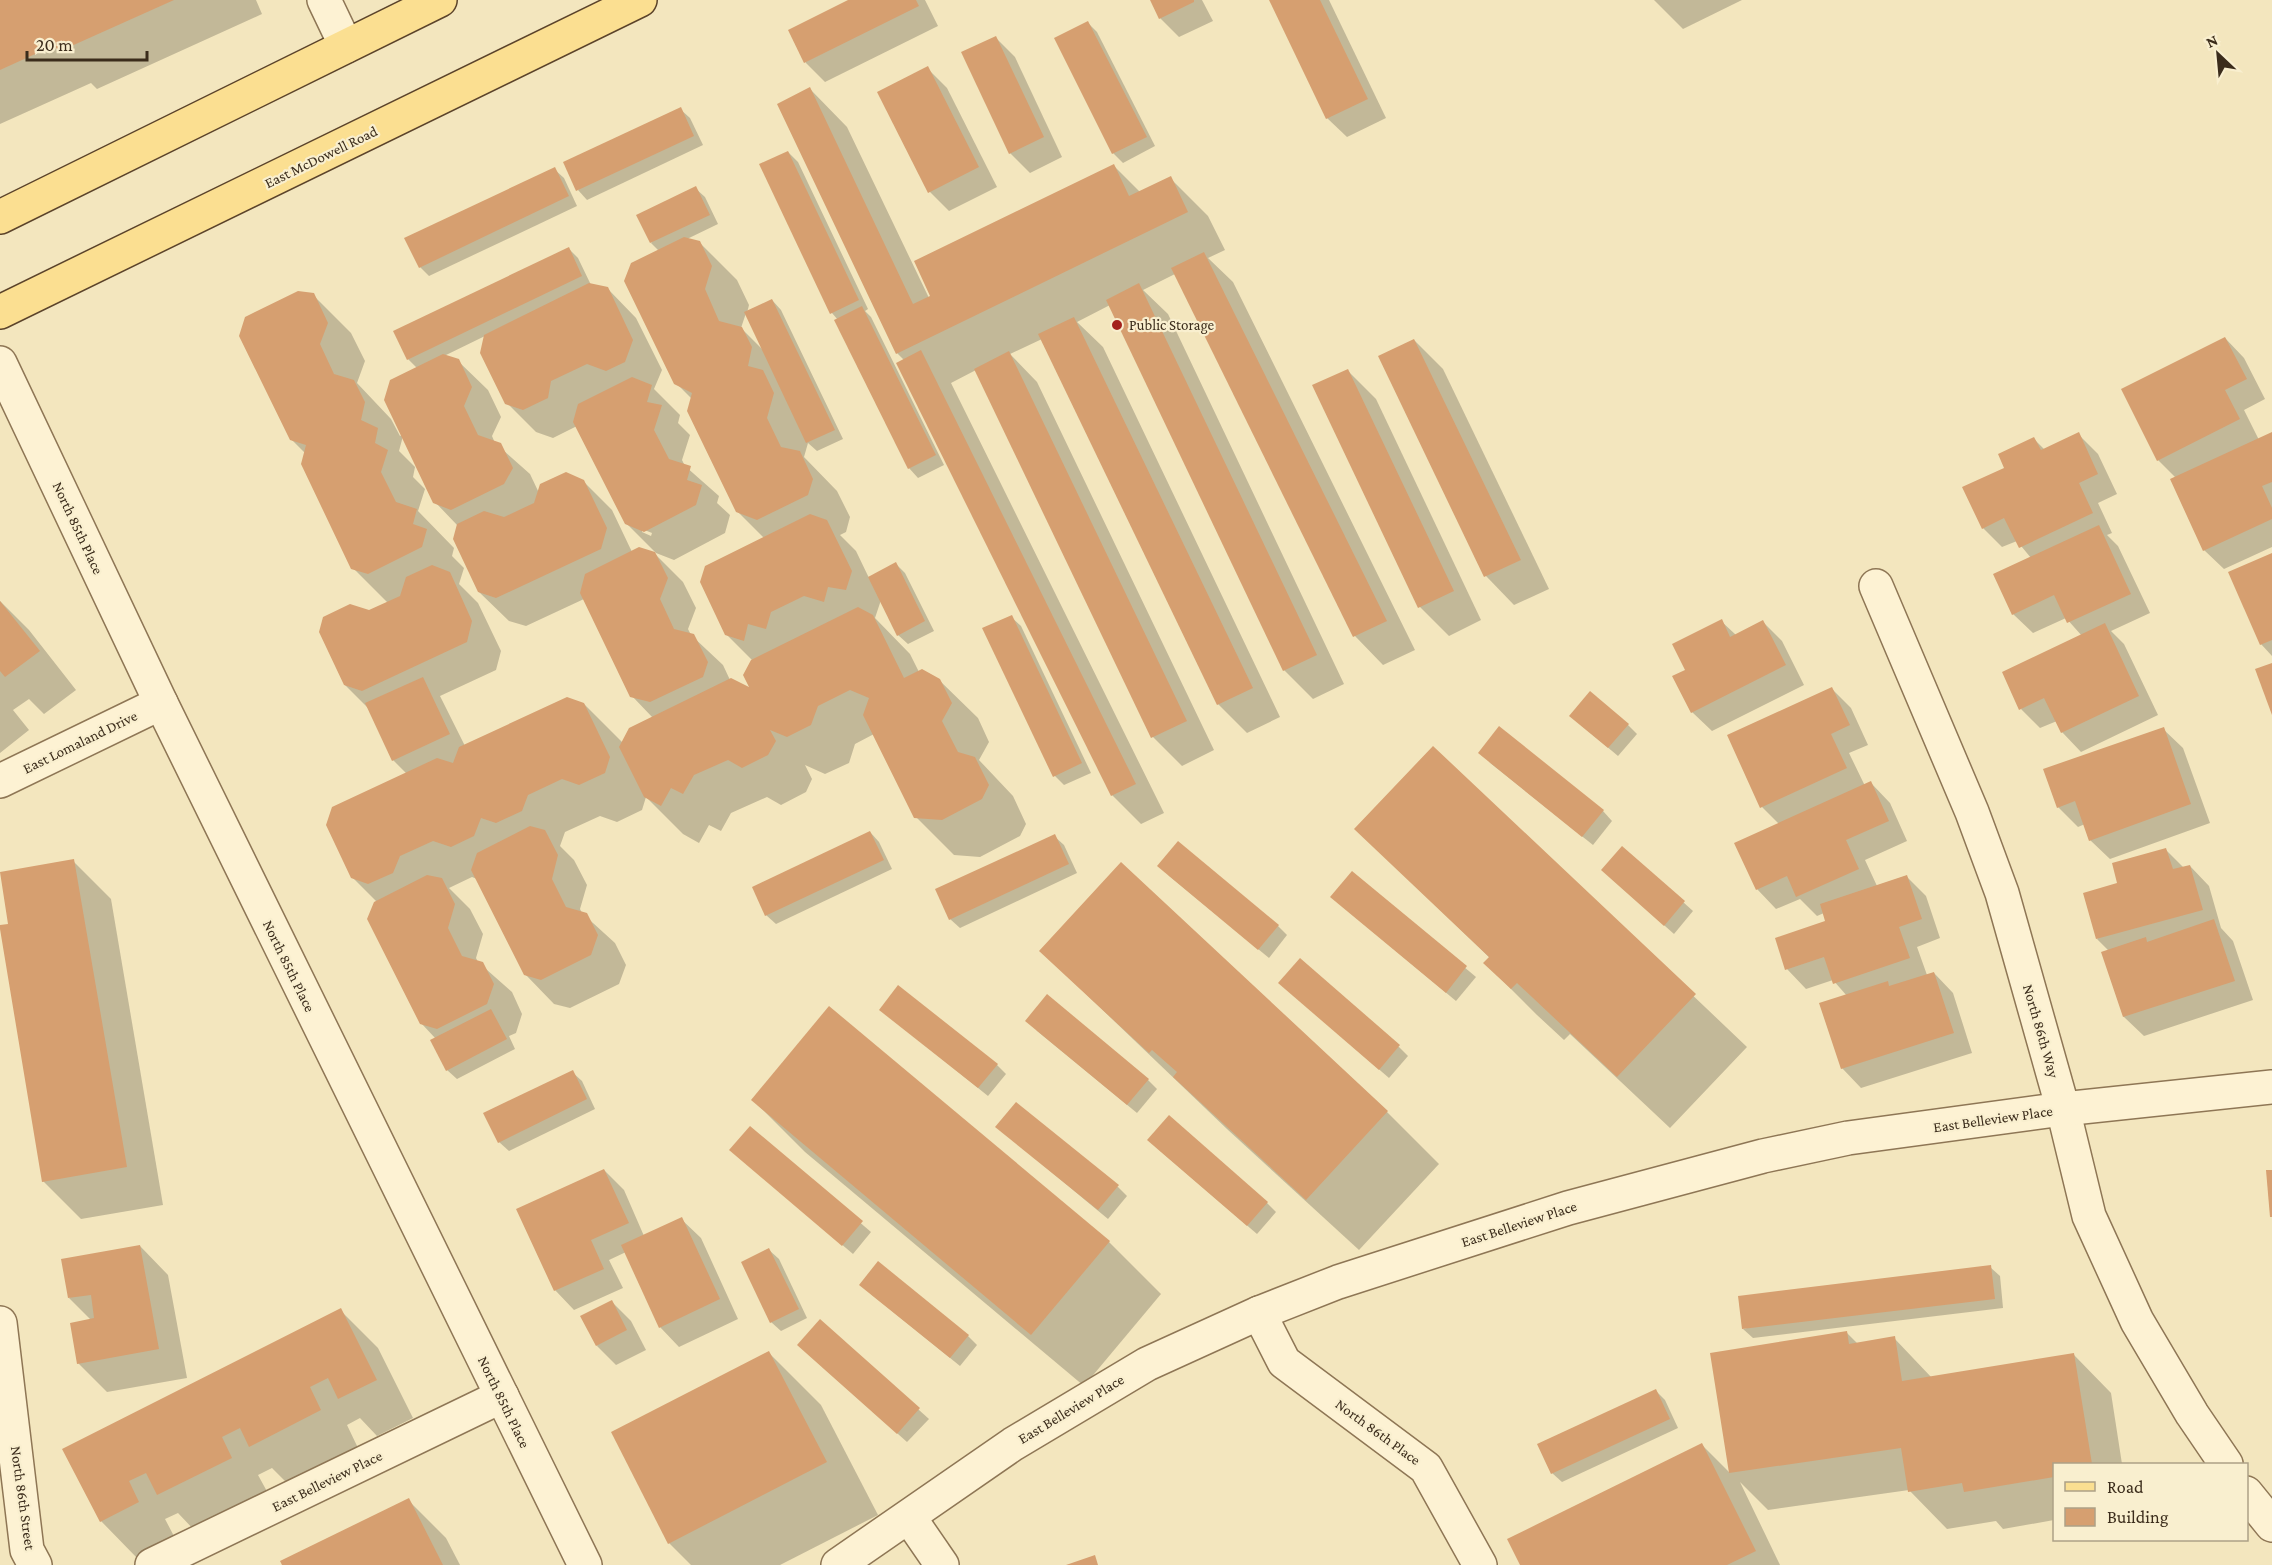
<svg xmlns="http://www.w3.org/2000/svg" width="2272" height="1565" viewBox="0 0 2272 1565" font-family="'Crimson Pro',serif">
	<style>
		.shadow { fill: #0003; fill-rule: evenodd }
		.building { fill: #d69f70 }
		.lines { fill: none; stroke-linecap: round; stroke-linejoin: round }
		.minor-casing { stroke: #8e7655; stroke-width: 36 }
		.major-casing { stroke: #5b432a; stroke-width: 36 }
		.minor { stroke: #fdf2d3; stroke-width: 33 }
		.major { stroke: #fbdf91; stroke-width: 33 }
		.poi-dot { fill: #a4221d; stroke: #f9efcf; stroke-width: 2 }
		.labels { text-anchor: middle; stroke-width: 4.5; stroke-linejoin: round; paint-order: stroke }
		.street-label { font-size: 15px; fill: #3b2c1b; stroke: #f9efcf }
		.poi-label { font-size: 15px; fill: #3b2c1b; stroke: #f9efcf; text-anchor: start }
	</style>
	<rect width="100%" height="100%" fill="#f3e6be"/>
	<!-- shadow -->
	<g class="shadow">
		<polygon points="0,0 256,0 262,14 97,89 91,83 0,124"/>
		<polygon points="851,0 925,0 938,26 825,82 806,63 790,31"/>
		<polygon points="1151,0 1202,0 1213,21 1179,37 1160,18"/>
		<polygon points="1270,0 1329,0 1386,118 1347,137 1327,118"/>
		<polygon points="1654,0 1742,0 1683,29"/>
		<polygon points="1088,23 1097,32 1155,146 1123,163 1113,153 1056,39"/>
		<polygon points="996,38 1015,57 1062,157 1030,173 1010,153"/>
		<polygon points="927,68 947,88 997,187 949,211 930,192"/>
		<polygon points="810,89 847,127 929,298 1114,166 1140,192 1170,178 1208,216 1225,250 1208,258 1233,282 1415,650 1383,665 1355,636 1175,274 1143,290 1168,314 1344,684 1313,699 1284,670 1110,305 1077,322 1103,347 1280,717 1247,733 1218,704 1042,339 1010,354 1037,382 1214,750 1182,766 1153,737 976,370 951,383 1164,813 1141,824 1112,795 904,360 897,353"/>
		<polygon points="680,109 690,118 703,145 587,200 578,190"/>
		<polygon points="788,152 798,162 868,309 865,311 871,317 944,465 918,478 909,468 838,320 832,313"/>
		<polygon points="554,169 564,178 577,206 429,276 420,267"/>
		<path d="M695,188L705,197L718,224L687,239L699,242L737,280L749,305L747,313L772,300L781,310L843,439L817,451L808,443L804,457L837,491L850,517L846,532L840,535L856,551L869,578L896,564L905,573L934,631L908,644L898,635L881,600L875,618L910,654L919,672L939,680L978,718L989,742L979,760L1013,796L1026,824L1020,836L980,857L954,855L916,817L874,734L855,744L849,763L825,774L805,765L812,779L806,792L781,805L767,797L731,813L721,831L709,825L699,843L683,834L646,797L642,810L617,822L600,816L565,832L560,846L574,860L587,885L580,909L582,913L615,943L626,965L619,984L570,1008L554,1004L525,974L477,879L472,877L449,888L470,909L483,934L476,958L478,962L512,992L522,1014L516,1033L509,1036L515,1049L457,1079L447,1070L436,1039L421,1023L377,902L352,877L407,774L393,760L369,709L345,685L369,612L388,603L353,568L305,453L291,439L313,295L351,333L365,361L357,383L391,419L400,436L402,435L417,368L408,359L568,248L578,258L591,285L607,288L636,318L662,370L654,389L680,415L678,423L690,435L682,460L685,466L719,496L717,503L730,515L725,533L674,560L656,553L627,524L577,426L553,438L536,432L507,403L485,336L444,356L458,361L488,390L501,417L492,436L495,443L530,474L539,493L583,481L612,510L632,552L654,553L683,582L696,608L688,629L691,635L723,665L730,680L752,690V660L726,634L764,538L737,511L692,399L676,383L659,251L651,243ZM746,313L763,350L741,328ZM403,436L435,502L458,526L479,592L509,621L526,626L584,599L632,696L653,718L623,743L584,704L465,746L440,696L496,670L501,651L478,603L459,584L464,568L452,556L454,548L418,511L425,489L413,477L415,467L399,451ZM642,529L652,533L651,536L642,532Z"/>
		<polygon points="2225,338 2244,358 2265,399 2244,410 2259,440 2272,434 2272,547 2224,569 2204,550 2176,478 2158,460"/>
		<polygon points="1414,340 1443,369 1549,589 1514,605 1486,576"/>
		<polygon points="1347,370 1376,399 1481,620 1449,636 1420,607"/>
		<polygon points="2078,434 2098,454 2117,494 2098,503 2112,533 2107,535 2118,546 2150,613 2111,631 2124,644 2158,715 2081,752 2062,732 2057,721 2040,728 2021,709 2082,636 2066,618 2033,633 2013,614 2031,558 2017,541 2002,547 1983,528 2006,468 2034,439 2045,450"/>
		<polygon points="2272,555 2272,656 2261,644"/>
		<polygon points="0,601 29,630 76,690 44,714 29,699 13,710 29,730 0,753"/>
		<polygon points="1011,617 1021,626 1091,773 1064,785 1055,776"/>
		<polygon points="1721,621 1736,635 1763,622 1782,641 1804,685 1712,731 1692,712 1687,670"/>
		<polygon points="1832,689 1851,708 1868,745 1849,753 1865,786 1871,783 1890,803 1907,841 1865,860 1877,886 1906,876 1926,896 1940,938 1917,947 1927,975 1934,973 1953,993 1972,1053 1861,1088 1842,1068 1847,996 1833,980 1806,989 1787,969 1827,922 1824,913 1817,916 1800,899 1776,909 1757,889 1779,824 1762,807"/>
		<polygon points="1581,725 1628,725 1637,734 1618,756"/>
		<polygon points="2163,729 2183,748 2210,823 2110,859 2090,840 2085,824 2078,827 2058,807"/>
		<polygon points="1433,748 1747,1047 1670,1128 1570,1034 1564,1040 1537,1015 1485,963 1490,958 1356,829"/>
		<polygon points="1489,762 1603,811 1612,821 1593,845"/>
		<polygon points="870,832 879,842 892,869 776,924 766,915"/>
		<polygon points="1054,836 1064,845 1077,873 960,928 950,919"/>
		<polygon points="1623,848 1693,911 1674,934 1612,879"/>
		<polygon points="2166,850 2184,868 2190,866 2209,886 2221,928 2233,941 2253,1000 2144,1036 2124,1017 2103,953 2109,951 2097,939"/>
		<polygon points="73,861 111,899 163,1205 81,1219 43,1181 9,925"/>
		<polygon points="1352,873 1476,977 1456,1001 1342,906"/>
		<polygon points="1168,875 1278,926 1287,935 1269,958"/>
		<polygon points="1041,951 1387,1112 1439,1164 1359,1250 1227,1129"/>
		<polygon points="1290,992 1399,1047 1408,1056 1389,1078"/>
		<polygon points="881,1010 997,1065 1006,1074 988,1096"/>
		<polygon points="1036,1030 1148,1080 1157,1089 1137,1113"/>
		<polygon points="572,1072 582,1081 595,1109 509,1151 499,1142"/>
		<polygon points="753,1100 1109,1242 1161,1294 1084,1386 805,1152"/>
		<polygon points="997,1127 1118,1187 1127,1196 1108,1219"/>
		<polygon points="750,1128 871,1232 853,1254 731,1150"/>
		<polygon points="1158,1149 1267,1203 1276,1212 1257,1234"/>
		<polygon points="604,1170 624,1190 644,1236 681,1219 701,1238 738,1319 679,1347 660,1327 626,1252 609,1260 623,1288 574,1310 555,1290"/>
		<polygon points="140,1246 168,1275 187,1378 107,1392 78,1363 91,1320 69,1298"/>
		<polygon points="769,1250 779,1259 807,1318 781,1331 771,1322"/>
		<polygon points="1990,1267 2000,1276 2003,1308 1753,1338 1743,1329"/>
		<polygon points="871,1294 968,1336 977,1345 960,1366"/>
		<polygon points="612,1302 631,1321 646,1350 616,1365 597,1346"/>
		<polygon points="340,1310 378,1348 413,1418 377,1436 360,1418 347,1425 358,1448 287,1483 272,1468 258,1475 269,1495 196,1532 178,1513 165,1519 176,1540 138,1559 101,1521 64,1449"/>
		<polygon points="820,1321 929,1419 907,1442 808,1354"/>
		<polygon points="1847,1333 1858,1344 1894,1338 1932,1378 2074,1355 2111,1393 2122,1464 2054,1464 2054,1520 2003,1529 1996,1521 1947,1529 1909,1490 1768,1510 1740,1482 1780,1565 1522,1565 1702,1445 1730,1473 1712,1354"/>
		<polygon points="769,1353 821,1405 878,1515 780,1565 691,1565 669,1543"/>
		<polygon points="1656,1391 1665,1400 1678,1428 1562,1482 1552,1473"/>
		<polygon points="408,1500 446,1538 460,1565 283,1565"/>
	</g>
	<!-- building -->
	<g class="building">
		<polygon points="0,0 174,0 58,52 55,45 0,70"/>
		<polygon points="848,0 916,0 919,6 804,63 788,30"/>
		<polygon points="1150,0 1194,0 1194,2 1159,19"/>
		<polygon points="1269,0 1320,0 1368,99 1326,119"/>
		<polygon points="1088,21 1147,137 1112,154 1054,38"/>
		<polygon points="996,36 1044,137 1009,154 961,52"/>
		<polygon points="928,66 979,167 928,193 877,92"/>
		<polygon points="810,87 913,304 930,296 914,261 1114,164 1129,196 1171,176 1188,212 896,354 777,104"/>
		<polygon points="681,107 694,136 576,191 563,162"/>
		<polygon points="788,151 859,300 830,314 759,164"/>
		<polygon points="555,167 569,196 419,268 404,238"/>
		<polygon points="696,186 710,215 650,243 636,215"/>
		<polygon points="684,237 700,241 712,266 705,289 719,321 742,327 752,347 748,366 763,370 774,393 767,418 781,447 800,451 813,479 808,495 757,520 736,512 687,411 692,393 674,384 624,281 631,263"/>
		<polygon points="569,247 582,276 407,360 393,331"/>
		<polygon points="1204,252 1387,621 1353,637 1171,268"/>
		<polygon points="589,283 608,287 633,340 625,362 606,371 587,364 551,381 548,398 523,410 505,404 480,353 484,335"/>
		<polygon points="1139,283 1317,655 1283,671 1106,300"/>
		<polygon points="298,291 314,293 328,323 320,344 334,374 354,380 365,402 361,420 378,428 375,443 388,450 381,472 396,502 417,509 413,524 427,529 422,547 368,574 351,569 301,464 306,445 290,440 239,336 245,317"/>
		<polygon points="772,299 835,430 806,443 744,312"/>
		<polygon points="862,306 936,455 908,469 834,320"/>
		<polygon points="1074,317 1253,688 1217,705 1038,334"/>
		<polygon points="2225,337 2247,379 2225,390 2240,419 2157,461 2121,389"/>
		<polygon points="1414,339 1521,560 1484,577 1378,356"/>
		<polygon points="921,350 1136,784 1111,796 896,363"/>
		<polygon points="1009,351 1187,721 1151,738 974,369"/>
		<polygon points="443,354 459,359 472,387 464,406 478,435 501,443 513,468 504,484 451,510 433,503 384,400 390,380"/>
		<polygon points="1348,369 1454,591 1418,608 1312,385"/>
		<polygon points="632,377 652,385 647,402 662,405 654,430 669,459 691,466 687,480 702,485 696,505 644,532 625,524 573,422 578,404"/>
		<polygon points="2079,432 2098,474 2079,483 2093,513 2019,548 2004,518 1982,529 1962,487 2004,468 1998,454 2034,437 2041,450"/>
		<polygon points="2272,432 2272,482 2262,486 2272,508 2272,519 2203,551 2170,479"/>
		<polygon points="566,472 584,480 607,528 601,549 496,598 478,592 453,539 457,524 484,511 504,517 534,503 540,484"/>
		<polygon points="810,514 827,520 852,571 846,590 828,587 824,602 804,596 771,612 766,629 748,624 744,641 725,635 700,582 705,566"/>
		<polygon points="2099,525 2131,594 2067,623 2054,595 2012,615 1993,574"/>
		<polygon points="639,547 655,552 668,578 660,599 674,629 694,634 708,662 703,677 650,702 630,697 580,593 585,574"/>
		<polygon points="2272,553 2272,640 2260,645 2228,572"/>
		<polygon points="896,562 925,621 897,636 868,577"/>
		<polygon points="432,565 450,572 472,621 467,642 362,691 344,685 319,632 323,617 350,604 369,610 400,596 406,577"/>
		<polygon points="0,601 40,651 5,677 0,671"/>
		<polygon points="858,607 873,615 904,678 922,669 940,679 952,703 942,721 958,752 975,757 989,785 982,799 942,820 914,818 863,715 869,698 850,690 818,706 811,725 787,737 770,730 776,741 768,755 742,768 728,760 694,775 683,794 671,788 661,806 644,797 619,747 629,728 731,678 749,687 743,675 751,660"/>
		<polygon points="1012,615 1082,763 1053,777 982,628"/>
		<polygon points="1722,619 1730,637 1763,620 1786,665 1691,713 1672,676 1685,670 1672,644"/>
		<polygon points="2105,623 2139,696 2061,733 2044,698 2019,710 2002,672"/>
		<polygon points="2272,663 2272,715 2255,669"/>
		<polygon points="423,677 450,734 392,761 365,703"/>
		<polygon points="1832,687 1850,725 1831,734 1847,768 1760,808 1727,735"/>
		<polygon points="1590,691 1629,724 1608,748 1569,716"/>
		<polygon points="567,697 584,703 610,757 605,773 579,785 562,779 528,795 522,811 496,823 481,818 474,836 451,847 433,841 400,856 393,873 368,884 351,878 326,825 332,807 437,758 453,763 459,747"/>
		<polygon points="1499,726 1604,810 1582,837 1478,753"/>
		<polygon points="2164,727 2191,804 2089,841 2075,801 2057,808 2043,769"/>
		<polygon points="1433,746 1696,994 1617,1077 1517,983 1511,989 1483,963 1489,957 1354,829"/>
		<polygon points="1871,781 1889,821 1846,840 1859,869 1796,897 1787,876 1756,890 1734,843"/>
		<polygon points="530,826 545,830 558,855 552,879 566,907 587,913 598,935 591,955 541,980 524,975 471,870 477,853"/>
		<polygon points="870,831 884,860 765,916 752,887"/>
		<polygon points="1055,834 1069,864 949,920 935,889"/>
		<polygon points="1178,841 1279,925 1258,950 1157,866"/>
		<polygon points="1622,846 1685,901 1664,926 1601,870"/>
		<polygon points="2166,848 2173,869 2190,865 2203,910 2096,939 2083,893 2117,883 2112,863"/>
		<polygon points="74,859 127,1167 42,1182 0,929 0,925 8,924 0,872"/>
		<polygon points="1121,862 1388,1111 1306,1200 1173,1077 1177,1072 1152,1050 1149,1053 1039,951"/>
		<polygon points="1352,871 1467,966 1446,993 1330,897"/>
		<polygon points="427,875 442,878 455,904 448,928 462,956 483,962 494,984 487,1004 437,1029 420,1024 367,919 374,902"/>
		<polygon points="1907,875 1922,919 1899,927 1910,958 1833,984 1824,957 1785,970 1775,938 1825,921 1820,904"/>
		<polygon points="2214,919 2235,981 2123,1017 2101,952 2146,937 2147,942"/>
		<polygon points="1300,958 1400,1045 1379,1070 1278,983"/>
		<polygon points="1934,972 1954,1033 1841,1069 1819,1003 1888,981 1889,986"/>
		<polygon points="898,985 998,1064 978,1088 879,1010"/>
		<polygon points="1047,994 1149,1079 1127,1105 1025,1021"/>
		<polygon points="829,1006 1110,1241 1031,1335 751,1100"/>
		<polygon points="491,1009 507,1039 446,1071 430,1040"/>
		<polygon points="573,1070 587,1099 498,1143 483,1113"/>
		<polygon points="1016,1102 1119,1185 1098,1210 995,1127"/>
		<polygon points="1169,1115 1268,1202 1247,1226 1147,1140"/>
		<polygon points="750,1126 863,1221 842,1246 729,1150"/>
		<polygon points="604,1169 629,1223 591,1240 604,1269 554,1291 516,1209"/>
		<polygon points="2266,1170 2272,1170 2272,1217 2270,1217"/>
		<polygon points="682,1217 720,1299 659,1328 621,1245"/>
		<polygon points="140,1245 159,1349 77,1364 70,1323 94,1318 91,1295 68,1298 61,1259"/>
		<polygon points="769,1248 799,1309 770,1323 741,1262"/>
		<polygon points="878,1261 969,1335 950,1358 859,1285"/>
		<polygon points="1991,1265 1995,1299 1742,1329 1738,1296"/>
		<polygon points="612,1300 627,1330 596,1346 580,1316"/>
		<polygon points="341,1308 377,1380 338,1399 328,1378 310,1387 321,1410 249,1447 240,1428 222,1437 232,1458 157,1495 146,1473 129,1481 139,1502 100,1522 62,1449"/>
		<polygon points="820,1319 920,1408 897,1434 797,1345"/>
		<polygon points="1847,1331 1849,1344 1895,1336 1902,1381 2074,1353 2092,1464 2054,1464 2054,1477 1964,1492 1962,1483 1908,1492 1901,1448 1729,1473 1710,1353"/>
		<polygon points="769,1351 827,1462 668,1544 611,1432"/>
		<polygon points="1656,1389 1670,1419 1551,1474 1537,1444"/>
		<polygon points="1702,1443 1756,1551 1727,1565 1520,1565 1507,1539"/>
		<polygon points="409,1498 443,1565 282,1565 280,1561"/>
		<polygon points="1095,1555 1098,1565 1066,1565"/>
	</g>
	<g class="lines">
		<!-- minor casing -->
		<g class="minor-casing">
			<g id="minor">
				<polyline points="324,0 346,46"/>
				<polyline points="0,363 161,703 585,1565"/>
				<polyline points="1876,586 1972,812 2002,893 2063,1109 2089,1216 2137,1321 2192,1414 2226,1464"/>
				<polyline points="0,781 161,703"/>
				<polyline points="1259,1313 1284,1362 1426,1468 1480,1565"/>
				<polyline points="0,1323 27,1550 35,1565"/>
				<polyline points="2246,1493 2272,1525"/>
				<polyline points="909,1517 942,1565"/>
				<polyline points="152,1565 502,1396"/>
				<polyline points="838,1565 1013,1444 1147,1364 1259,1313 1338,1282 1568,1208 1763,1156 1848,1138 2063,1109 2272,1087"/>
			</g>
		</g>
		<!-- major casing -->
		<g class="major-casing">
			<g id="major">
				<polyline points="0,217 440,0"/>
				<polyline points="0,312 640,0"/>
			</g>
		</g>
		<!-- minor -->
		<use href="#minor" class="minor"/>
		<!-- major -->
		<use href="#major" class="major"/>
	</g>
	<!-- markers -->
	<circle class="poi-dot" cx="1117" cy="325" r="6"/>
	<g class="labels">
		<!-- street labels -->
		<g class="street-label">
			<text transform="translate(321 157) rotate(-26)" y="5">East McDowell Road</text>
			<text transform="translate(78 528) rotate(65)" y="5">North 85th Place</text>
			<text transform="translate(80 742) rotate(-26)" y="5">East Lomaland Drive</text>
			<text transform="translate(289 966) rotate(64)" y="5">North 85th Place</text>
			<text transform="translate(2041 1031) rotate(74)" y="5">North 86th Way</text>
			<text transform="translate(1993 1119) rotate(-8)" y="5">East Belleview Place</text>
			<text transform="translate(1519 1224) rotate(-18)" y="5">East Belleview Place</text>
			<text transform="translate(504 1402) rotate(64)" y="5">North 85th Place</text>
			<text transform="translate(1071 1409) rotate(-31)" y="5">East Belleview Place</text>
			<text transform="translate(1378 1432) rotate(36)" y="5">North 86th Place</text>
			<text transform="translate(327 1481) rotate(-26)" y="5">East Belleview Place</text>
			<text transform="translate(23 1498) rotate(82)" y="5">North 86th Street</text>
		</g>
		<!-- poi labels -->
		<g class="poi-label">
			<text x="1129" y="330">Public Storage</text>
		</g>
	</g>
	<!-- legend -->
	<rect x="2053" y="1463" width="195" height="78" fill="#f9efcf" stroke="#ada187" stroke-width="1.5"/>
	<rect x="2065" y="1482" width="30" height="9" fill="#fbdf91" stroke="#ada187" stroke-width="1.5"/>
	<text x="2107" y="1493" font-size="18" fill="#3b2c1b">Road</text>
	<rect x="2065" y="1508" width="30" height="18" fill="#d69f70" stroke="#ada187" stroke-width="1.5"/>
	<text x="2107" y="1523" font-size="18" fill="#3b2c1b">Building</text>
	<!-- north arrow -->
	<g transform="translate(2218 54) rotate(334)" stroke="#f9efcf" stroke-width="4.5" paint-order="stroke">
	<path d="M0-4.5L10 22L0 15L-10 22Z" fill="#3b2c1b"/>
	<text y="-9" font-size="16" font-weight="bold" text-anchor="middle" fill="#3b2c1b">N</text>
	</g>
	<!-- scale -->
	<path d="M27 51v9h120v-9" fill="none" stroke="#3b2c1b" stroke-width="3"/>
	<text x="36" y="51" font-size="18" fill="#3b2c1b" stroke="#f9efcf" stroke-width="4.5" paint-order="stroke">20 m</text>
</svg>
